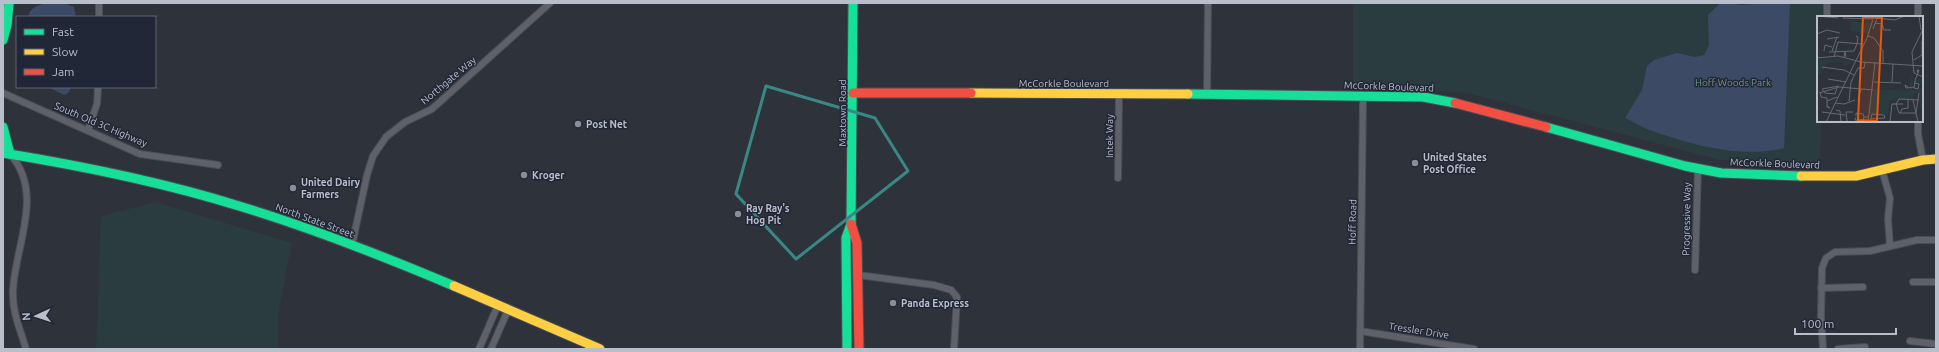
<svg xmlns="http://www.w3.org/2000/svg" width="1939" height="352" viewBox="0 0 1939 352" font-family="Ubuntu,sans-serif">
	<style>
		.green { fill: #2b3c41 }
		.water { fill: #3d4a65 }
		.lines { fill: none; stroke-linecap: round; stroke-linejoin: round }
		.street-casing { stroke: #4a4d54; stroke-width: 8 }
		.fast-casing { stroke: #4a4d54; stroke-width: 11 }
		.slow-casing { stroke: #4a4d54; stroke-width: 11 }
		.jam-casing { stroke: #4a4d54; stroke-width: 11 }
		.street { stroke: #5e6169; stroke-width: 6 }
		.fast { stroke: #16e098; stroke-width: 9 }
		.slow { stroke: #ffcf43; stroke-width: 9 }
		.jam { stroke: #f24e42; stroke-width: 9 }
		.marked { fill: none; stroke: #3a8885; stroke-width: 3; stroke-linejoin: round }
		.poi-dot { fill: #888d99; stroke: #212736; stroke-width: 1.5 }
		.labels { text-anchor: middle; stroke-width: 3; stroke-linejoin: round; paint-order: stroke }
		.street-label { font-size: 10px; fill: #b9becb; stroke: #212736 }
		.park-label { font-size: 10px; fill: #729a7f; stroke: #212736 }
		.poi-label { font-size: 10px; font-weight: bold; fill: #b9becb; stroke: #212736; text-anchor: start }
		.inset-road { fill: none; stroke: #666a75; stroke-width: 1 }
		.view { fill: #e8590c; fill-opacity: 0.15; stroke: #e8590c; stroke-width: 2 }
		.inset-edge { fill: none; stroke: #b9becb; stroke-width: 2 }
	</style>
	<rect width="100%" height="100%" fill="#2e323b"/>
	<!-- green -->
	<g class="green">
		<polygon points="1353,3 1823,3 1822,17 1818,17 1818,121 1821,121 1820,164 1720,160 1468,93 1387,87 1353,86"/>
		<polygon points="155,202 292,243 279,309 278,349 96,349 101,216"/>
	</g>
	<!-- water -->
	<g class="water">
		<path d="M48,3H64L74,7L76,17H28C31,6 38,5 48,3Z"/>
		<path d="M1720,3C1727,3 1740,5 1745,5C1760,3 1775,3 1790,3L1784,148C1740,159 1688,144 1647,129C1639,126 1633,121 1625,118L1642,90L1647,66L1654,60L1677,53L1695,57L1704,55L1709,45L1708,15Z"/>
		<polygon points="48,87 72,87 68,93 64,95"/>
	</g>
	<g class="lines">
		<!-- street casing -->
		<g class="street-casing">
			<g id="street">
				<polyline points="1918,3 1918,17"/>
				<polyline points="99,17 99,3"/>
				<polyline points="1827,17 1827,3"/>
				<polyline points="3,93 140,154 218,165"/>
				<polyline points="1207,94 1208,3"/>
				<polyline points="1918,121 1918,134 1923,160"/>
				<polyline points="88,130 97,104 98,87"/>
				<path d="M10,154C45,193 15,246 13,290C12,313 20,328 26,349"/>
				<polyline points="1882,170 1890,198 1888,219 1890,246"/>
				<polyline points="1118,178 1119,94"/>
				<polyline points="352,245 367,175 373,156 386,137 405,122 432,109 550,3"/>
				<polyline points="1695,270 1698,168"/>
				<polyline points="858,275 934,285 951,290 957,297 954,349"/>
				<polyline points="1913,282 1936,282"/>
				<polyline points="1821,288 1863,287"/>
				<polyline points="1360,331 1474,349"/>
				<polyline points="1910,341 1936,344"/>
				<polyline points="479,349 498,305"/>
				<polyline points="491,349 508,310"/>
				<polyline points="1360,349 1363,95"/>
				<polyline points="1823,349 1821,317 1822,268 1826,258 1835,252 1870,251 1917,240 1936,240"/>
				<polyline points="1838,349 1865,347"/>
			</g>
		</g>
		<!-- fast casing -->
		<g class="fast-casing">
			<g id="fast">
				<polyline points="3,40 7,25 9,3"/>
				<polyline points="1188,94 1423,97 1455,103"/>
				<polyline points="3,127 10,154"/>
				<polyline points="1546,127 1685,166 1721,173 1801,176"/>
				<path d="M3,153C83,166 162,182 239,206C312,228 383,256 454,286"/>
				<polyline points="847,349 846,238 851,224 853,3"/>
			</g>
		</g>
		<!-- slow casing -->
		<g class="slow-casing">
			<g id="slow">
				<polyline points="971,93 1188,94"/>
				<polyline points="1801,176 1856,176 1923,160 1936,159"/>
				<polyline points="454,286 600,349"/>
			</g>
		</g>
		<!-- jam casing -->
		<g class="jam-casing">
			<g id="jam">
				<polyline points="853,93 971,93"/>
				<polyline points="1455,103 1546,127"/>
				<polyline points="851,224 857,243 859,349"/>
			</g>
		</g>
		<!-- street -->
		<use href="#street" class="street"/>
		<!-- fast -->
		<use href="#fast" class="fast"/>
		<!-- slow -->
		<use href="#slow" class="slow"/>
		<!-- jam -->
		<use href="#jam" class="jam"/>
	</g>
	<!-- marked area -->
	<path class="marked" d="M766,86L875,118L908,171L796,259L736,194Z"/>
	<!-- markers -->
	<g class="poi-dot">
		<circle cx="578" cy="124" r="4"/>
		<circle cx="1415" cy="163" r="4"/>
		<circle cx="524" cy="175" r="4"/>
		<circle cx="293" cy="188" r="4"/>
		<circle cx="738" cy="214" r="4"/>
		<circle cx="893" cy="303" r="4"/>
	</g>
	<g class="labels">
		<!-- street labels -->
		<g class="street-label">
			<text transform="translate(448 80) rotate(-40)" y="4">Northgate Way</text>
			<text x="1064" y="87">McCorkle Boulevard</text>
			<text transform="translate(1389 86) rotate(2)" y="4">McCorkle Boulevard</text>
			<text transform="translate(842 113) rotate(-90)" y="4">Maxtown Road</text>
			<text transform="translate(101 124) rotate(23)" y="4">South Old 3C Highway</text>
			<text transform="translate(1109 136) rotate(-90)" y="4">Intek Way</text>
			<text transform="translate(1775 163) rotate(2)" y="4">McCorkle Boulevard</text>
			<text transform="translate(1686 219) rotate(-89)" y="4">Progressive Way</text>
			<text transform="translate(315 220) rotate(20)" y="4">North State Street</text>
			<text transform="translate(1352 222) rotate(-89)" y="4">Hoff Road</text>
			<text transform="translate(1419 330) rotate(9)" y="4">Tressler Drive</text>
		</g>
		<!-- park labels -->
		<g class="park-label">
			<text x="1733" y="86">Hoff Woods Park</text>
		</g>
		<!-- poi labels -->
		<g class="poi-label">
			<text x="586" y="128">Post Net</text>
			<text x="1423" y="161">United States<tspan x="1423" dy="12">Post Office</tspan></text>
			<text x="532" y="179">Kroger</text>
			<text x="301" y="186">United Dairy<tspan x="301" dy="12">Farmers</tspan></text>
			<text x="746" y="212">Ray Ray's<tspan x="746" dy="12">Hog Pit</tspan></text>
			<text x="901" y="307">Panda Express</text>
		</g>
	</g>
	<!-- overview -->
	<g transform="translate(1817 16)">
		<rect width="106" height="106" fill="#2e323b"/>
		<path d="M34,5L53,7L51,17L33,15ZM22,43L36,46L29,50L31,53L26,50L27,45L11,46L7,53H4V58H0V44ZM96,50L95,71L97,75L105,72L104,65L98,67L99,64L106,63V92L103,93L104,77H96V83L72,85L71,99L51,98L57,73L92,75Z" fill="#2b3c41"/>
		<path class="inset-road" d="M0,0L21,2M102,0L104,14M26,2L55,3M58,7L65,8L67,14H74M56,13L60,2L78,4L87,0M106,13L95,36L97,57L106,61M0,18L10,14L23,17M51,20L57,22L66,35V48M10,23L22,21M7,35L8,29L15,31M15,35L20,21M12,36L37,35L40,28L41,21L39,20M17,41L21,26L46,28M27,41L28,35L29,41M0,42L21,40L44,46L106,50M97,44L105,39V25M5,51L27,54L37,59M11,63L29,66M57,66L84,67M75,67L76,48M98,67L102,68L101,73L97,72L98,65V64L101,57L100,54H102L101,57M91,71L88,69L89,72L97,71M20,72L18,78L8,77L5,73L22,70M3,76L4,81L10,82V85L20,81M2,77L22,71L56,74M96,84L101,106M10,85V91L13,92L10,90M32,85L34,66L41,52H47L48,47M41,85L44,73M18,87L27,88L38,84M79,88L82,97H99L102,77M79,88L82,83L102,84M19,94L23,95L24,106M5,96L28,99M83,97L85,93L91,92V84M39,100V97L46,98L47,101M39,101L38,104L46,105L47,101H51M53,103L68,102M54,103L55,98L67,99L68,102M30,105L29,96H36M9,106L50,22L57,0M51,106L58,47M73,106L75,88H86"/>
		<path class="view" d="M46,1L65,2L60,105L41,104Z"/>
		<rect width="106" height="106" class="inset-edge"/>
	</g>
	<!-- border -->
	<rect width="1939" height="352" fill="none" stroke="#b9becb" stroke-width="8"/>
	<!-- legend -->
	<rect x="16" y="16" width="140" height="72" fill="#212736" stroke="#5e6372"/>
	<rect x="24" y="29" width="20" height="6" fill="#16e098" stroke="#5e6372"/>
	<text x="52" y="36" font-size="12" fill="#b9becb">Fast</text>
	<rect x="24" y="49" width="20" height="6" fill="#ffcf43" stroke="#5e6372"/>
	<text x="52" y="56" font-size="12" fill="#b9becb">Slow</text>
	<rect x="24" y="69" width="20" height="6" fill="#f24e42" stroke="#5e6372"/>
	<text x="52" y="76" font-size="12" fill="#b9becb">Jam</text>
	<!-- north arrow -->
	<g transform="translate(36 316) rotate(267)" stroke="#212736" stroke-width="3" paint-order="stroke">
	<path d="M0-3L7 15L0 10L-7 15Z" fill="#b9becb"/>
	<text y="-6" font-size="11" font-weight="bold" text-anchor="middle" fill="#b9becb">N</text>
	</g>
	<!-- scale -->
	<path d="M1795 328v6h101v-6" fill="none" stroke="#b9becb" stroke-width="2"/>
	<text x="1801" y="328" font-size="12" fill="#b9becb" stroke="#212736" stroke-width="3" paint-order="stroke">100 m</text>
</svg>
